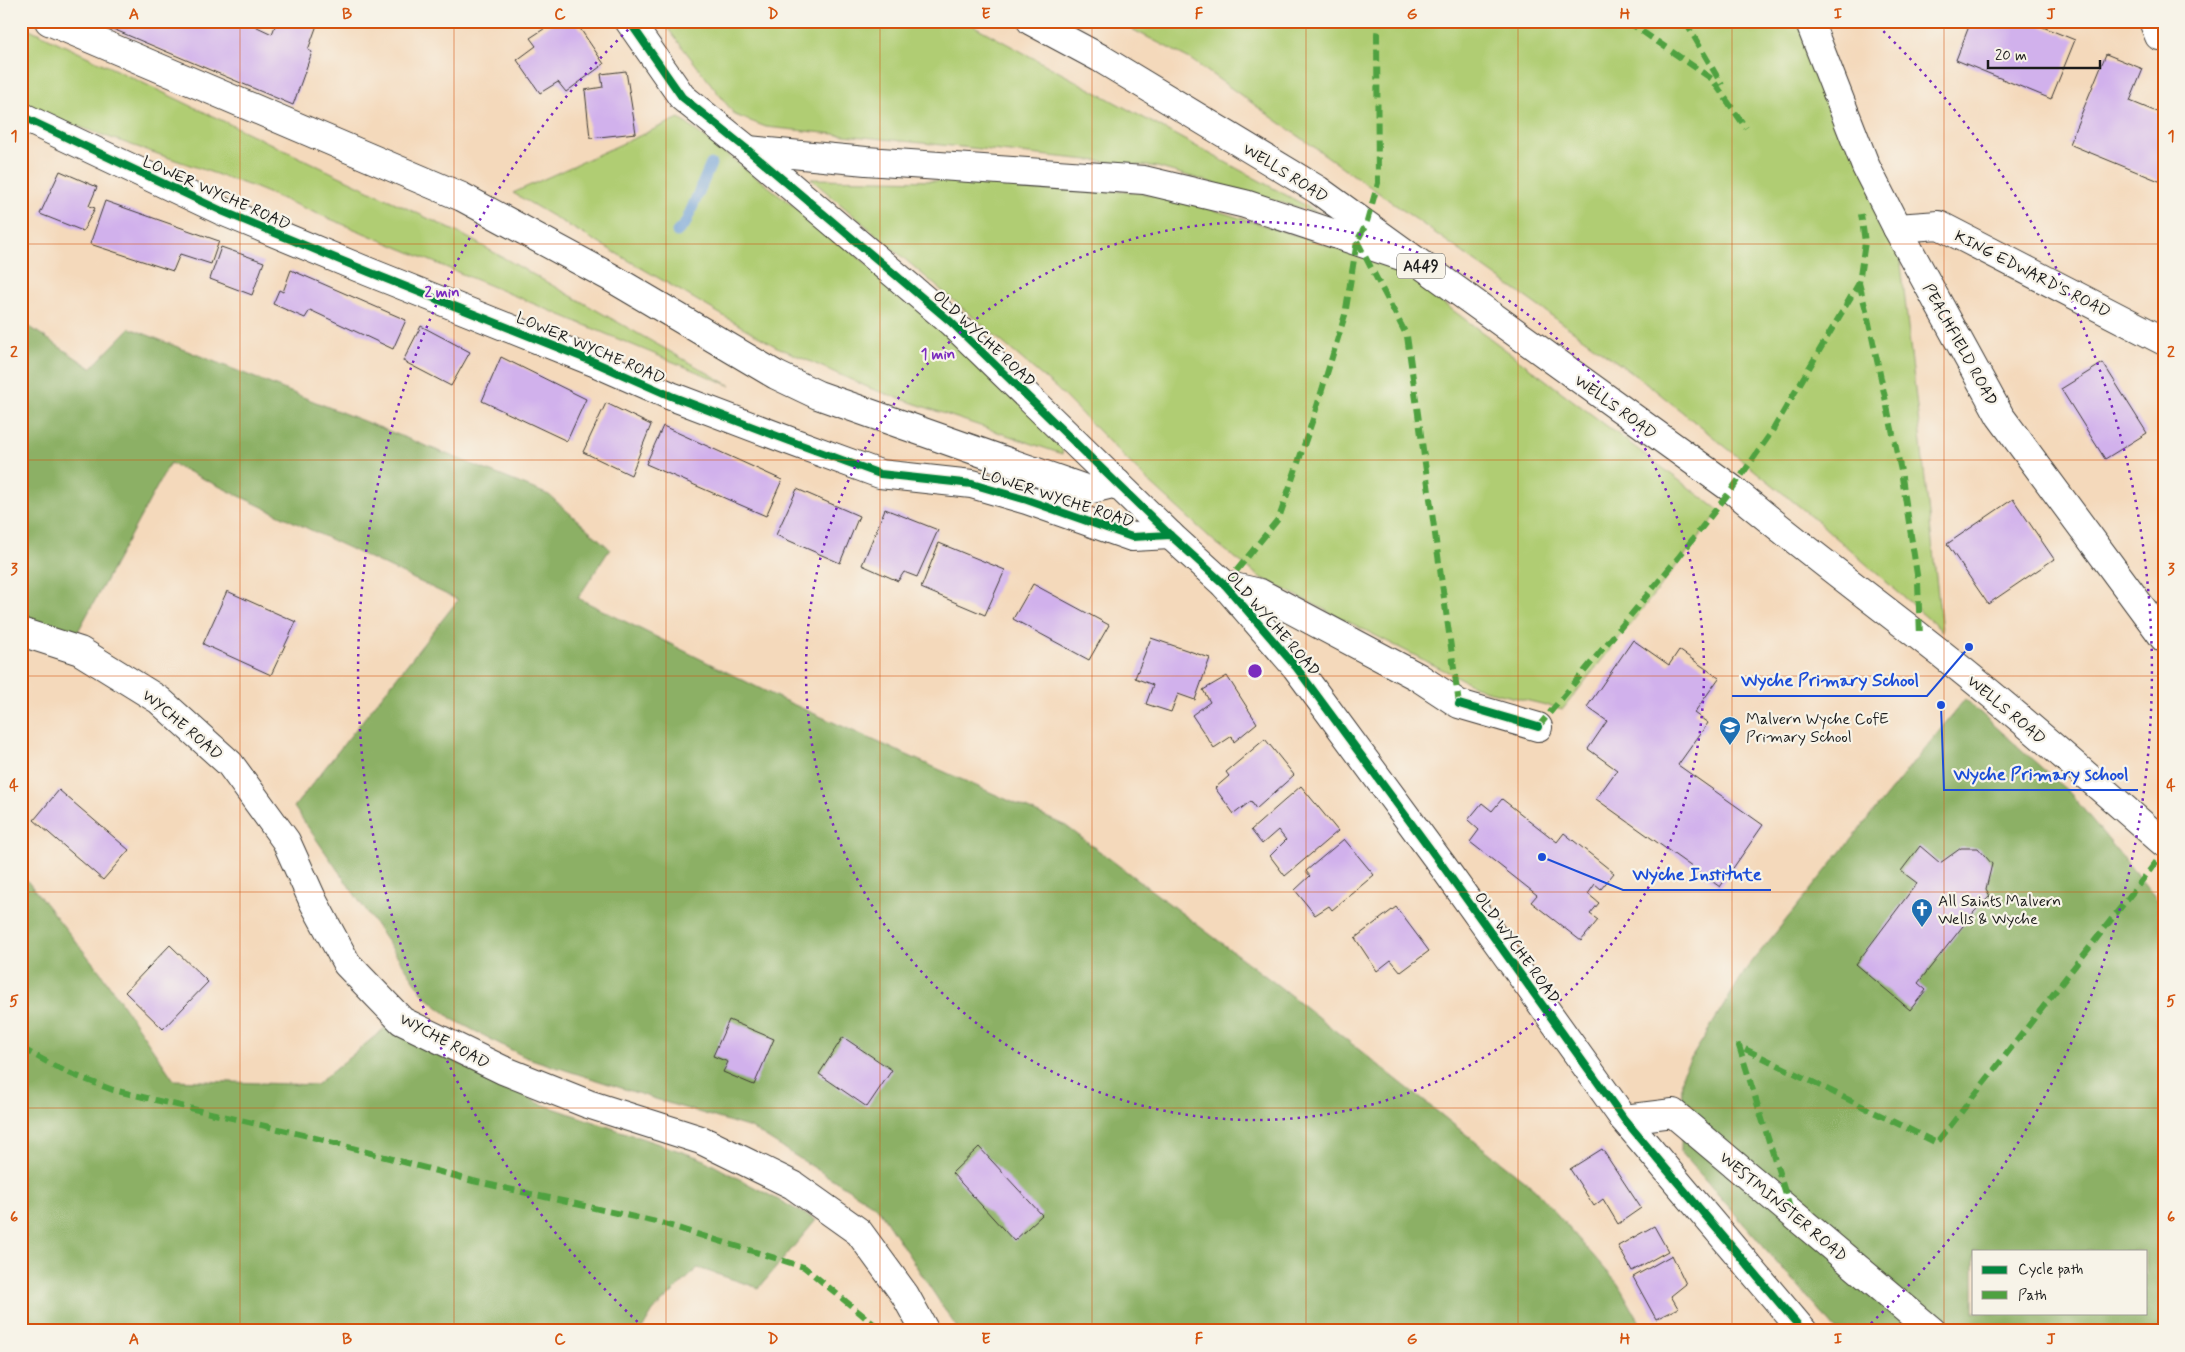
<svg xmlns="http://www.w3.org/2000/svg" width="2185" height="1352" viewBox="0 0 2185 1352" font-family="Mynerve,sans-serif">
	<style>
		.green { fill: #b0cd73; stroke: #667448 }
		.forest { fill: #8cb065; stroke: #546640; fill-rule: evenodd }
		.lines { fill: none; stroke-linecap: round; stroke-linejoin: round }
		.stream { stroke: #6b9dd6; stroke-width: 11 }
		.building { fill: #d1b1ec }
		.minor-casing { stroke: #3c3834; stroke-width: 30 }
		.major-casing { stroke: #3c3834; stroke-width: 30 }
		.highway-casing { stroke: #3c3834; stroke-width: 30 }
		.minor { stroke: #fff; stroke-width: 28 }
		.major { stroke: #fff; stroke-width: 28 }
		.highway { stroke: #fff; stroke-width: 28 }
		.quiet { stroke: #4fa141; stroke-width: 6; stroke-dasharray: 12 6; stroke-linecap: butt }
		.cycleway-casing { stroke: #f7f3e8; stroke-width: 11 }
		.cycleway { stroke: #00873e; stroke-width: 8 }
		.grid { fill: none; stroke: #d4530e; stroke-width: 1; stroke-opacity: 0.55 }
		.ring { fill: none; stroke: #7b2cbf; stroke-width: 2.5; stroke-dasharray: 2.5 5 }
		.labels { text-anchor: middle; stroke-width: 4.5; stroke-linejoin: round; paint-order: stroke }
		.shield { fill: #f7f3e8; stroke: #5e5c59; stroke-width: 1 }
		.shield-label { font-size: 15px; font-weight: bold; fill: #1c1c1c }
		.street-label { font-size: 16px; fill: #1c1c1c; stroke: #f7f3e8 }
		.poi-label { font-size: 16px; fill: #1c1c1c; stroke: #f7f3e8; text-anchor: start }
		.centre { fill: #7b2cbf; stroke: #f7f3e8; stroke-width: 2.5 }
		.ring-label { font-size: 15px; text-anchor: middle; font-weight: bold; fill: #7b2cbf; stroke: #f7f3e8; stroke-width: 4.5; stroke-linejoin: round; paint-order: stroke }
		.leader { fill: none; stroke: #1d4ed8; stroke-width: 2 }
		.callout-dot { fill: #1d4ed8; stroke: #f7f3e8; stroke-width: 2 }
		.callout-label { font-size: 18px; text-anchor: middle; font-weight: bold; fill: #1d4ed8; stroke: #f7f3e8; stroke-width: 4.5; stroke-linejoin: round; paint-order: stroke }
		.neatline { fill: none; stroke: #d4530e; stroke-width: 2 }
		.grid-label { font-size: 16px; text-anchor: middle; font-weight: bold; fill: #d4530e }
	</style>
	<rect width="100%" height="100%" fill="#f7f3e8"/>
	<filter id="ink" filterUnits="userSpaceOnUse"><feTurbulence type="fractalNoise" baseFrequency=".02" numOctaves="2"/><feDisplacementMap in="SourceGraphic" scale="10" xChannelSelector="R" yChannelSelector="G"/><feConvolveMatrix kernelMatrix="1 2 1 2 8 2 1 2 1" color-interpolation-filters="sRGB"/></filter>
	<filter id="wash" filterUnits="userSpaceOnUse"><feTurbulence type="fractalNoise" baseFrequency=".0096" numOctaves="4" result="noise"/><feDisplacementMap in="SourceGraphic" scale="20" xChannelSelector="R" yChannelSelector="G"/><feGaussianBlur stdDeviation="1.12" result="paint"/><feColorMatrix in="noise" values="0 0 0 0 0 0 0 0 0 0 0 0 0 0 0 0 0 1.4 0 .05"/><feComposite in="paint" operator="in"/></filter>
	<g filter="url(#wash)">
		<rect width="100%" height="100%" fill="#f4d9bb"/>
		<!-- green -->
		<g class="green">
			<polygon points="662,21 965,21 1321,214 1157,167 766,127 735,115"/>
			<polygon points="1116,21 1809,21 1897,228 1942,631 1815,519 1645,382 1190,59"/>
			<polygon points="21,25 463,235 731,386 251,186 21,107"/>
			<polygon points="679,118 820,226 910,299 1064,441 1062,454 872,389 775,346 513,193"/>
			<polygon points="811,179 1001,182 1142,193 1208,208 1394,266 1720,511 1563,709 1483,690 1260,577 1216,543 1145,478 1056,388"/>
		</g>
		<!-- forest -->
		<g class="forest">
			<polygon points="21,321 91,368 130,328 549,495 610,549 578,598 779,698 1066,826 1280,987 1535,1189 1618,1284 1645,1331 959,1331 877,1207 751,1128 671,1104 525,1057 452,1019 425,996 294,807 458,600 170,463 76,635 21,617"/>
			<path d="M1965,699L2071,794L2164,908V1331H1837L1681,1152L1682,1073L1747,968ZM1974,1251H2146V1313H1974Z"/>
			<polygon points="21,873 101,973 174,1080 316,1085 386,1027 541,1104 700,1158 816,1220 759,1288 698,1268 653,1311 641,1331 21,1331"/>
		</g>
		<g class="lines">
			<!-- stream -->
			<polyline class="stream" points="677,232 685,224 711,164"/>
		</g>
		<g id="blocks">
			<!-- building -->
			<g class="building">
				<polygon points="94,21 257,21 255,26 272,34 277,21 309,21 317,25 308,50 312,52 293,105"/>
				<polygon points="556,21 575,21 604,64 566,92 558,82 540,93 517,60 536,46 530,38"/>
				<polygon points="1971,21 2028,21 2075,40 2051,99 1956,60"/>
				<polygon points="2106,54 2143,69 2130,101 2164,115 2164,183 2069,144"/>
				<polygon points="626,71 636,133 590,138 585,90 603,87 601,74"/>
				<polygon points="60,171 97,187 89,206 95,208 83,231 40,214"/>
				<polygon points="105,201 219,241 211,264 180,254 173,271 90,244"/>
				<polygon points="221,247 264,262 252,295 210,279"/>
				<polygon points="291,270 406,320 393,349 310,310 305,318 273,304 279,290 283,292"/>
				<polygon points="421,326 470,352 451,386 403,361"/>
				<polygon points="501,357 586,399 567,441 482,401"/>
				<polygon points="2103,363 2147,433 2105,459 2061,389"/>
				<polygon points="606,403 651,425 631,475 583,452"/>
				<polygon points="663,426 782,480 766,516 646,464"/>
				<polygon points="797,489 859,516 840,563 776,535"/>
				<polygon points="2013,499 2054,559 1988,604 1947,544"/>
				<polygon points="885,509 938,530 917,577 904,572 898,581 862,565"/>
				<polygon points="939,543 1005,570 985,615 921,588"/>
				<polygon points="1033,584 1109,625 1089,660 1013,619"/>
				<polygon points="227,591 296,622 271,675 203,644"/>
				<polygon points="1151,638 1210,658 1195,700 1178,694 1171,712 1146,704 1153,685 1135,678"/>
				<polygon points="1633,640 1669,665 1679,650 1719,678 1694,713 1708,723 1678,765 1763,825 1720,887 1596,799 1617,770 1588,749 1607,721 1587,707"/>
				<polygon points="1227,676 1257,723 1234,742 1232,736 1214,748 1192,715 1210,702 1203,690"/>
				<polygon points="1265,739 1294,775 1256,809 1251,801 1234,814 1215,788 1229,776 1226,772"/>
				<polygon points="1301,786 1338,831 1285,876 1270,856 1286,840 1278,830 1262,844 1251,830"/>
				<polygon points="59,790 129,850 103,880 34,820"/>
				<polygon points="1502,799 1557,842 1564,833 1614,873 1601,889 1595,884 1588,894 1599,903 1590,914 1598,920 1581,941 1531,902 1537,895 1470,842 1479,830 1468,820 1482,803 1492,811"/>
				<polygon points="1344,839 1374,875 1332,910 1329,906 1315,915 1295,890 1310,876 1306,871"/>
				<polygon points="1920,846 1940,863 1961,848 1978,848 1992,864 1986,889 1990,896 1974,912 1918,983 1926,990 1910,1010 1856,964 1917,883 1901,871"/>
				<polygon points="1396,907 1429,951 1401,972 1391,960 1377,971 1355,938"/>
				<polygon points="170,945 208,982 163,1029 125,992"/>
				<polygon points="729,1020 774,1039 754,1085 723,1072 728,1062 713,1056"/>
				<polygon points="843,1037 892,1070 867,1107 819,1074"/>
				<polygon points="979,1147 1042,1215 1014,1241 952,1173"/>
				<polygon points="1602,1149 1641,1208 1618,1224 1603,1199 1594,1206 1570,1169"/>
				<polygon points="1654,1226 1668,1251 1632,1271 1618,1246"/>
				<polygon points="1672,1255 1686,1284 1671,1296 1678,1308 1656,1319 1633,1277"/>
			</g>
		</g>
	</g>
	<g filter="url(#ink)">
		<use href="#blocks" fill-opacity="0" stroke="#3c3834" stroke-width="1"/>
		<g class="lines">
			<!-- minor casing -->
			<g class="minor-casing">
				<g id="minor">
					<polyline points="49,21 462,197 610,277 776,375 818,395 1088,490 1117,483"/>
					<polyline points="629,21 682,97 748,150 951,322 1170,535 1225,585 1296,667 1442,865 1624,1119 1803,1331"/>
					<polyline points="1809,21 1866,167 1897,228 2000,416 2164,638"/>
					<polyline points="2153,21 2159,36"/>
					<polyline points="21,116 222,211 369,272 594,362 671,396 790,441 880,474 972,484 1027,500 1132,537 1170,535"/>
					<polyline points="748,150 866,161 1144,180 1245,204 1407,258"/>
					<polyline points="1897,228 1939,225 2164,341"/>
					<polyline points="1225,585 1260,593 1418,677 1459,704 1538,727"/>
					<polyline points="1624,1119 1673,1113 1932,1331"/>
				</g>
			</g>
			<!-- major casing -->
			<g class="major-casing">
				<polyline id="major" points="21,632 80,651 159,700 230,764 286,841 314,903 347,964 402,1021 503,1070 588,1104 701,1140 793,1185 859,1232 905,1295 925,1331"/>
			</g>
			<!-- highway casing -->
			<g class="highway-casing">
				<path id="highway" d="M1031,21L1100,58L1318,190L1732,489C1793,540 1857,588 1920,637C2004,702 2083,773 2164,843"/>
			</g>
			<!-- minor -->
			<use href="#minor" class="minor"/>
			<!-- major -->
			<use href="#major" class="major"/>
			<!-- highway -->
			<use href="#highway" class="highway"/>
			<!-- quiet -->
			<g class="quiet">
				<polyline points="1627,21 1712,79 1746,128"/>
				<polyline points="1685,21 1722,85"/>
				<polyline points="1357,241 1407,336 1459,704"/>
				<polyline points="1859,283 1867,314 1901,471 1918,581 1920,637"/>
				<polyline points="1225,585 1279,518 1313,419 1345,315 1357,241 1366,225 1378,183 1377,34 1379,21"/>
				<polyline points="1538,727 1678,558 1732,489 1771,433 1859,283 1865,242 1861,214"/>
				<polyline points="21,1048 66,1072 113,1090 312,1137 473,1181 661,1223 804,1267 882,1331"/>
				<polyline points="1791,1211 1739,1046 1937,1143 2164,852"/>
			</g>
			<!-- cycleway casing -->
			<g class="cycleway-casing">
				<g id="cycleway">
					<polyline points="629,21 682,97 748,150 951,322 1170,535 1225,585 1296,667 1442,865 1624,1119 1803,1331"/>
					<polyline points="21,116 222,211 369,272 594,362 671,396 790,441 880,474 972,484 1027,500 1132,537 1170,535"/>
					<polyline points="1459,704 1538,727"/>
				</g>
			</g>
			<!-- cycleway -->
			<use href="#cycleway" class="cycleway"/>
		</g>
	</g>
	<!-- grid -->
	<path class="grid" d="M240,21V1331M454,21V1331M666,21V1331M880,21V1331M1092,21V1331M1306,21V1331M1518,21V1331M1732,21V1331M1944,21V1331M21,244H2164M21,460H2164M21,676H2164M21,892H2164M21,1108H2164"/>
	<!-- distance rings -->
	<g class="ring">
		<circle cx="1255" cy="671" r="449"/>
		<path d="M643 1327A897 897 0 0 1 632 26M1878 26A897 897 0 0 1 1867 1327"/>
	</g>
	<!-- icons -->
	<defs>
		<g id="school-pin" transform="scale(1.125)"><path d="M0 17L-7.5 6A9.5 9.5 0 1 1 7.5 6Z" fill="#1f6fb2" stroke="#f7f3e8"/><path d="M0-5L7-2L0 1L-7-2ZM-4 1L0 2.5L4 1V4Q0 6-4 4Z" fill="#fff"/></g>
		<g id="church-pin" transform="scale(1.125)"><path d="M0 17L-7.5 6A9.5 9.5 0 1 1 7.5 6Z" fill="#1f6fb2" stroke="#f7f3e8"/><path d="M-1.2-6h2.4v3.5h3.3v2.4h-3.3V6h-2.4V-.1h-3.3v-2.4h3.3Z" fill="#fff"/></g>
	</defs>
	<g fill-rule="evenodd">
		<use href="#school-pin" x="1730" y="727"/>
		<use href="#church-pin" x="1922" y="909"/>
	</g>
	<g class="labels">
		<!-- shield labels -->
		<rect class="shield" x="1397" y="253.5" width="48" height="25" rx="4"/>
		<g class="shield-label">
			<text x="1421" y="271">A449</text>
		</g>
		<!-- street labels -->
		<g class="street-label">
			<text transform="translate(1286 172) rotate(32)" y="6">WELLS ROAD</text>
			<text transform="translate(217 192) rotate(24)" y="6">LOWER WYCHE ROAD</text>
			<text transform="translate(2033 273) rotate(27)" y="6">KING EDWARD'S ROAD</text>
			<text transform="translate(985 338) rotate(43)" y="6">OLD WYCHE ROAD</text>
			<text transform="translate(1961 344) rotate(61)" y="6">PEACHFIELD ROAD</text>
			<text transform="translate(591 347) rotate(23)" y="6">LOWER WYCHE ROAD</text>
			<text transform="translate(1616 406) rotate(36)" y="6">WELLS ROAD</text>
			<text transform="translate(1058 497) rotate(18)" y="6">LOWER WYCHE ROAD</text>
			<text transform="translate(1274 623) rotate(49)" y="6">OLD WYCHE ROAD</text>
			<text transform="translate(2007 709) rotate(40)" y="6">WELLS ROAD</text>
			<text transform="translate(183 724) rotate(40)" y="6">WYCHE ROAD</text>
			<text transform="translate(1518 947) rotate(54)" y="6">OLD WYCHE ROAD</text>
			<text transform="translate(445 1040) rotate(28)" y="6">WYCHE ROAD</text>
			<text transform="translate(1784 1206) rotate(40)" y="6">WESTMINSTER ROAD</text>
		</g>
		<!-- poi labels -->
		<g class="poi-label">
			<text x="1746" y="724">Malvern Wyche CofE<tspan x="1746" dy="18">Primary School</tspan></text>
			<text x="1938" y="906">All Saints Malvern<tspan x="1938" dy="18">Wells &amp; Wyche</tspan></text>
		</g>
	</g>
	<circle cx="1255" cy="671" r="8" class="centre"/>
	<g class="ring-label">
		<text x="442" y="297">2 min</text>
		<text x="938" y="359">1 min</text>
	</g>
	<!-- callouts -->
	<path class="leader" d="M1969 647L1927 696H1732M1941 705L1944 790H2138M1542 857L1623 890H1771"/>
	<g class="callout-dot">
		<circle cx="1969" cy="647" r="5"/>
		<circle cx="1941" cy="705" r="5"/>
		<circle cx="1542" cy="857" r="5"/>
	</g>
	<g class="callout-label">
		<text x="1830" y="686">Wyche Primary School</text>
		<text x="2041" y="780">Wyche Primary school</text>
		<text x="1697" y="880">Wyche Institute</text>
	</g>
	<!-- margin -->
	<rect width="2185" height="1352" fill="none" stroke="#f7f3e8" stroke-width="55"/>
	<!-- legend -->
	<rect x="1972" y="1250" width="175" height="65" fill="#f7f3e8" stroke="#9f9d96"/>
	<rect x="1982" y="1266" width="25" height="8" fill="#00873e" stroke="#9f9d96"/>
	<text x="2018" y="1274" font-size="15" fill="#1c1c1c">Cycle path</text>
	<rect x="1982" y="1291" width="25" height="8" fill="#4fa141" stroke="#9f9d96"/>
	<text x="2018" y="1300" font-size="15" fill="#1c1c1c">Path</text>
	<!-- scale -->
	<path d="M1988 60v8h112v-8" fill="none" stroke="#1c1c1c" stroke-width="2.5"/>
	<text x="1995" y="60" font-size="15" fill="#1c1c1c" stroke="#f7f3e8" stroke-width="4" paint-order="stroke">20 m</text>
	<rect x="28" y="28" width="2130" height="1296" class="neatline"/>
	<g class="grid-label">
		<text x="134" y="19">A</text>
		<text x="347" y="19">B</text>
		<text x="560" y="19">C</text>
		<text x="773" y="19">D</text>
		<text x="986" y="19">E</text>
		<text x="1199" y="19">F</text>
		<text x="1412" y="19">G</text>
		<text x="1625" y="19">H</text>
		<text x="1838" y="19">I</text>
		<text x="2051" y="19">J</text>
		<text x="14" y="141">1</text>
		<text x="2171" y="141">1</text>
		<text x="14" y="357">2</text>
		<text x="2171" y="357">2</text>
		<text x="14" y="574">3</text>
		<text x="2171" y="574">3</text>
		<text x="14" y="790">4</text>
		<text x="2171" y="790">4</text>
		<text x="14" y="1006">5</text>
		<text x="2171" y="1006">5</text>
		<text x="14" y="1222">6</text>
		<text x="2171" y="1222">6</text>
		<text x="134" y="1344">A</text>
		<text x="347" y="1344">B</text>
		<text x="560" y="1344">C</text>
		<text x="773" y="1344">D</text>
		<text x="986" y="1344">E</text>
		<text x="1199" y="1344">F</text>
		<text x="1412" y="1344">G</text>
		<text x="1625" y="1344">H</text>
		<text x="1838" y="1344">I</text>
		<text x="2051" y="1344">J</text>
	</g>
</svg>
